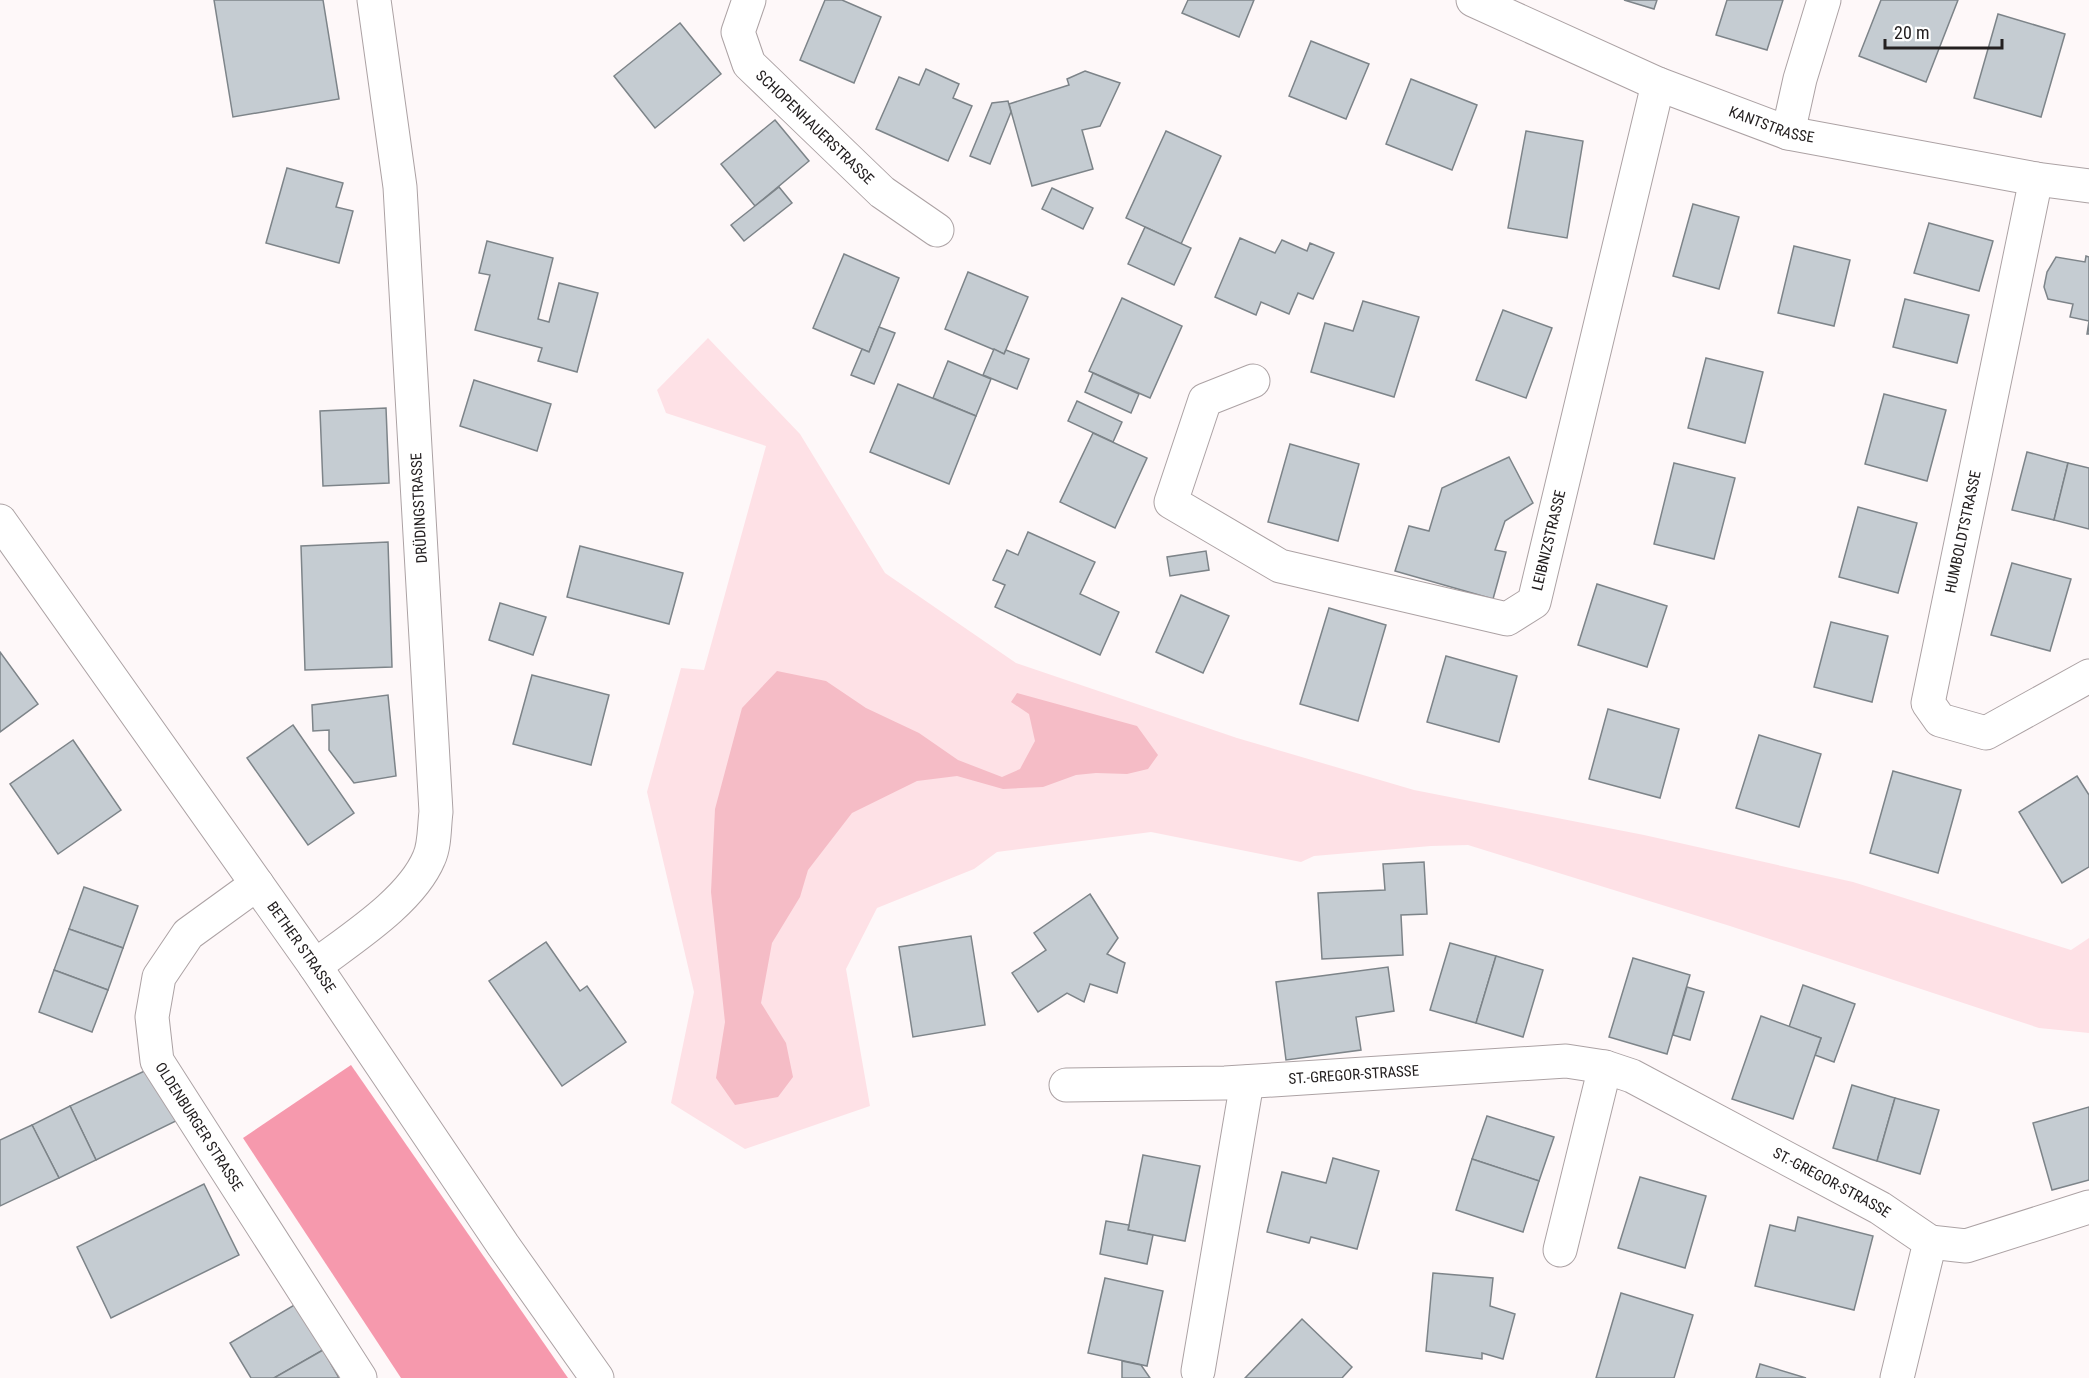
<svg xmlns="http://www.w3.org/2000/svg" width="2089" height="1378" viewBox="0 0 2089 1378" font-family="'Roboto Condensed',sans-serif">
	<style>
		.green { fill: #fee1e6 }
		.forest { fill: #f699ad }
		.water { fill: #f5bcc6 }
		.building { fill: #c5ccd2; stroke: #7d8489; stroke-width: 1.5 }
		.lines { fill: none; stroke-linecap: round; stroke-linejoin: round }
		.street-casing { stroke: #aca2a4; stroke-width: 35 }
		.secondary-casing { stroke: #aca2a4; stroke-width: 35 }
		.street { stroke: #fff; stroke-width: 33 }
		.secondary { stroke: #fff; stroke-width: 33 }
		.labels { text-anchor: middle; stroke-width: 4.5; stroke-linejoin: round; paint-order: stroke }
		.street-label { font-size: 15px; fill: #242021; stroke: #fff }
	</style>
	<rect width="100%" height="100%" fill="#fef8f9"/>
	<!-- green -->
	<polygon class="green" points="708,338 800,434 885,573 1016,663 1237,738 1414,790 1644,835 1853,882 2071,950 2089,938 2089,1033 2039,1028 1730,926 1468,845 1431,846 1314,856 1301,862 1151,832 997,852 974,869 877,908 846,969 870,1106 745,1149 671,1103 694,992 647,792 681,668 704,670 766,446 666,413 657,390"/>
	<!-- forest -->
	<polygon class="forest" points="351,1065 568,1378 401,1378 243,1138"/>
	<!-- water -->
	<polygon class="water" points="777,671 826,681 866,708 919,733 958,760 1002,777 1020,769 1035,741 1029,714 1011,702 1017,693 1137,726 1158,755 1148,769 1127,774 1096,773 1076,775 1043,787 1003,789 957,776 917,781 852,813 808,870 800,897 772,943 761,1003 786,1043 793,1077 778,1097 735,1105 716,1078 725,1022 711,892 715,809 742,708"/>
	<!-- building -->
	<g class="building">
		<polygon points="214,0 323,0 339,99 233,117"/>
		<polygon points="825,0 842,0 881,17 854,83 800,60"/>
		<polygon points="1188,0 1254,0 1239,37 1182,13"/>
		<polygon points="1624,0 1657,0 1654,9"/>
		<polygon points="1727,0 1783,0 1767,50 1716,35"/>
		<polygon points="1881,0 1958,0 1926,82 1859,56"/>
		<polygon points="1998,14 2065,34 2041,117 1974,98"/>
		<polygon points="680,23 721,74 655,128 614,76"/>
		<polygon points="1311,41 1369,64 1346,119 1289,96"/>
		<polygon points="926,69 959,84 953,98 972,106 948,161 876,129 899,77 919,85"/>
		<polygon points="1085,71 1120,83 1100,126 1082,130 1093,169 1032,186 1009,104 1069,85 1067,79"/>
		<polygon points="1411,79 1477,105 1452,170 1386,144"/>
		<polygon points="1008,101 1011,112 990,164 970,156 992,103"/>
		<polygon points="775,120 809,161 755,206 721,164"/>
		<polygon points="1166,131 1221,156 1181,244 1126,218"/>
		<polygon points="1526,131 1583,141 1567,238 1508,228"/>
		<polygon points="287,168 343,183 336,207 353,211 339,263 266,243"/>
		<polygon points="779,187 792,203 744,241 731,225"/>
		<polygon points="1052,188 1093,208 1083,229 1042,209"/>
		<polygon points="1693,204 1739,217 1719,289 1673,276"/>
		<polygon points="1929,223 1993,241 1979,291 1914,273"/>
		<polygon points="1145,227 1191,248 1174,285 1128,264"/>
		<polygon points="1240,238 1275,253 1282,240 1307,251 1310,243 1334,253 1313,299 1298,293 1289,314 1261,302 1256,315 1215,297"/>
		<polygon points="487,241 553,258 538,319 549,322 559,283 598,293 577,372 538,361 542,348 475,330 490,275 479,273"/>
		<polygon points="1794,246 1850,260 1834,326 1778,313"/>
		<polygon points="844,254 899,278 869,352 813,328"/>
		<polygon points="2086,256 2089,257 2089,334 2087,334 2089,321 2070,317 2073,304 2048,299 2044,287 2047,272 2056,257 2085,262"/>
		<polygon points="968,272 1028,297 1004,354 945,329"/>
		<polygon points="1122,298 1182,326 1150,398 1089,371"/>
		<polygon points="1905,299 1969,315 1957,363 1893,347"/>
		<polygon points="1363,301 1419,317 1394,397 1311,372 1325,323 1353,331"/>
		<polygon points="1503,310 1552,328 1526,398 1476,380"/>
		<polygon points="879,327 895,333 874,384 851,375 862,349 869,352"/>
		<polygon points="994,349 1004,354 1006,350 1029,359 1017,389 983,375"/>
		<polygon points="1706,358 1763,372 1745,443 1688,428"/>
		<polygon points="948,361 991,379 976,416 933,398"/>
		<polygon points="1093,373 1139,394 1131,413 1085,392"/>
		<polygon points="474,380 551,404 537,451 460,426"/>
		<polygon points="898,384 976,416 949,484 870,452"/>
		<polygon points="1884,394 1946,410 1927,481 1865,464"/>
		<polygon points="1077,401 1122,422 1113,442 1068,421"/>
		<polygon points="386,408 389,483 323,486 320,411"/>
		<polygon points="1093,433 1147,458 1115,528 1060,502"/>
		<polygon points="1290,444 1359,464 1338,541 1268,522"/>
		<polygon points="2027,452 2068,463 2054,520 2012,510"/>
		<polygon points="1509,457 1533,503 1505,521 1495,550 1506,552 1493,599 1395,571 1409,526 1429,531 1442,488"/>
		<polygon points="1674,463 1735,478 1714,559 1654,544"/>
		<polygon points="2068,463 2089,468 2089,529 2054,520"/>
		<polygon points="1858,507 1917,523 1898,593 1839,577"/>
		<polygon points="1028,532 1095,562 1080,594 1119,612 1100,655 995,607 1005,585 993,580 1007,550 1018,555"/>
		<polygon points="388,542 392,667 305,670 301,546"/>
		<polygon points="580,546 683,573 669,624 567,597"/>
		<polygon points="1206,551 1209,570 1170,576 1167,557"/>
		<polygon points="2012,563 2071,579 2050,651 1991,635"/>
		<polygon points="1597,584 1667,606 1647,667 1578,645"/>
		<polygon points="1181,595 1229,616 1203,673 1156,652"/>
		<polygon points="500,603 546,617 533,655 489,640"/>
		<polygon points="1329,608 1386,625 1358,721 1300,704"/>
		<polygon points="1831,622 1888,636 1872,702 1814,687"/>
		<polygon points="0,652 38,704 0,732"/>
		<polygon points="1446,656 1517,676 1499,742 1427,722"/>
		<polygon points="532,675 609,695 591,765 513,744"/>
		<polygon points="388,695 396,776 354,783 329,750 329,730 313,731 312,705"/>
		<polygon points="1608,709 1679,729 1660,798 1589,779"/>
		<polygon points="293,725 354,813 308,845 247,758"/>
		<polygon points="1759,735 1821,754 1799,827 1736,808"/>
		<polygon points="73,740 121,810 58,854 10,784"/>
		<polygon points="1893,771 1961,790 1938,873 1870,853"/>
		<polygon points="2077,776 2089,795 2089,867 2062,883 2019,812"/>
		<polygon points="1424,862 1427,914 1401,915 1403,955 1322,959 1318,893 1385,890 1383,864"/>
		<polygon points="84,887 138,906 123,948 69,929"/>
		<polygon points="1090,894 1118,938 1107,954 1125,963 1117,993 1090,984 1084,1002 1067,993 1038,1012 1012,973 1046,950 1034,933"/>
		<polygon points="69,929 123,948 108,990 54,970"/>
		<polygon points="971,936 985,1025 913,1037 899,947"/>
		<polygon points="546,942 580,991 587,986 626,1042 562,1086 489,981"/>
		<polygon points="1450,943 1496,956 1476,1023 1430,1010"/>
		<polygon points="1496,956 1543,970 1523,1037 1476,1023"/>
		<polygon points="1633,958 1690,975 1667,1054 1609,1037"/>
		<polygon points="1388,967 1394,1011 1356,1017 1361,1050 1286,1060 1276,982"/>
		<polygon points="54,970 108,990 92,1032 39,1012"/>
		<polygon points="1803,985 1855,1004 1834,1062 1815,1055 1821,1038 1789,1027"/>
		<polygon points="1687,987 1704,992 1690,1040 1673,1035"/>
		<polygon points="1761,1016 1821,1038 1793,1119 1732,1099"/>
		<polygon points="153,1067 178,1120 96,1160 70,1106"/>
		<polygon points="1852,1085 1895,1098 1877,1161 1833,1148"/>
		<polygon points="1895,1098 1939,1110 1920,1174 1877,1161"/>
		<polygon points="70,1106 96,1160 59,1178 32,1125"/>
		<polygon points="2089,1107 2089,1180 2052,1190 2033,1123"/>
		<polygon points="1487,1116 1554,1137 1539,1181 1472,1159"/>
		<polygon points="32,1125 59,1178 0,1206 0,1140"/>
		<polygon points="1143,1155 1200,1166 1185,1241 1128,1230"/>
		<polygon points="1333,1158 1379,1171 1357,1249 1311,1237 1309,1243 1267,1232 1282,1172 1326,1183"/>
		<polygon points="1472,1159 1539,1181 1523,1232 1456,1210"/>
		<polygon points="1640,1177 1706,1196 1685,1268 1618,1248"/>
		<polygon points="204,1184 239,1255 111,1318 77,1247"/>
		<polygon points="1798,1217 1873,1236 1854,1310 1755,1286 1770,1225 1795,1231"/>
		<polygon points="1106,1221 1129,1225 1128,1230 1153,1235 1147,1264 1100,1254"/>
		<polygon points="1433,1273 1493,1278 1490,1306 1515,1314 1503,1359 1482,1353 1482,1359 1426,1351"/>
		<polygon points="1105,1278 1163,1291 1147,1366 1088,1353"/>
		<polygon points="1621,1293 1693,1315 1674,1378 1596,1378"/>
		<polygon points="296,1304 323,1350 274,1378 251,1378 230,1343"/>
		<polygon points="1302,1319 1352,1367 1342,1378 1245,1378"/>
		<polygon points="323,1350 339,1378 274,1378"/>
		<polygon points="1122,1361 1141,1365 1150,1378 1122,1378"/>
		<polygon points="1760,1364 1806,1378 1756,1378"/>
	</g>
	<g class="lines">
		<!-- street casing -->
		<g class="street-casing">
			<g id="street">
				<path id="s1" d="M749,0L738,32L749,64L882,192L937,230"/>
				<path id="s2" d="M1473,0L1658,84L1788,133L2036,179L2089,186"/>
				<polyline points="1788,133 1800,79 1824,0"/>
				<polyline points="2036,179 1928,703 1940,720 1986,733 2089,676"/>
				<path id="s3" d="M1253,381L1205,400L1171,502L1280,566L1507,619L1534,602L1658,84"/>
				<path id="s4" d="M257,884L188,934L159,977L152,1017L157,1061L360,1378"/>
				<path d="M315,966C352,938 411,901 429,858C435,845 434,827 436,812L400,187L374,0"/>
				<path id="s5" d="M1066,1085L1225,1083L1566,1061L1605,1067L1632,1076L1880,1208L1930,1242L1897,1378"/>
				<polyline points="1930,1242 1966,1246 2089,1207"/>
				<polyline points="1560,1250 1605,1067"/>
				<polyline points="1198,1371 1247,1082"/>
			</g>
		</g>
		<!-- secondary casing -->
		<g class="secondary-casing">
			<g id="secondary">
				<path id="s6" d="M0,521L315,966L503,1245L597,1378"/>
			</g>
		</g>
		<!-- street -->
		<use href="#street" class="street"/>
		<!-- secondary -->
		<use href="#secondary" class="secondary"/>
	</g>
	<g class="labels">
		<!-- street labels -->
		<g class="street-label">
			<text dy="5" stroke="none"><textPath href="#s2" startOffset="324">KANTSTRASSE</textPath></text>
			<text dy="5" stroke="none"><textPath href="#s1" startOffset="159">SCHOPENHAUERSTRASSE</textPath></text>
			<text transform="translate(419 508) rotate(-93)" y="5">DRÜDINGSTRASSE</text>
			<text transform="translate(1963 532) rotate(-78)" y="5">HUMBOLDTSTRASSE</text>
			<text dy="5" stroke="none"><textPath href="#s3" startOffset="614">LEIBNIZSTRASSE</textPath></text>
			<text dy="5" stroke="none"><textPath href="#s6" startOffset="522">BETHER STRASSE</textPath></text>
			<text dy="5" stroke="none"><textPath href="#s5" startOffset="288">ST.-GREGOR-STRASSE</textPath></text>
			<text dy="5" stroke="none"><textPath href="#s4" startOffset="300">OLDENBURGER STRASSE</textPath></text>
			<text dy="5" stroke="none"><textPath href="#s5" startOffset="795">ST.-GREGOR-STRASSE</textPath></text>
		</g>
	</g>
	<!-- scale -->
	<path d="M1885 39v9h117v-9" fill="none" stroke="#242021" stroke-width="3"/>
	<text x="1894" y="39" font-size="18" fill="#242021" stroke="#ffffff" stroke-width="4.5" paint-order="stroke">20 m</text>
</svg>
